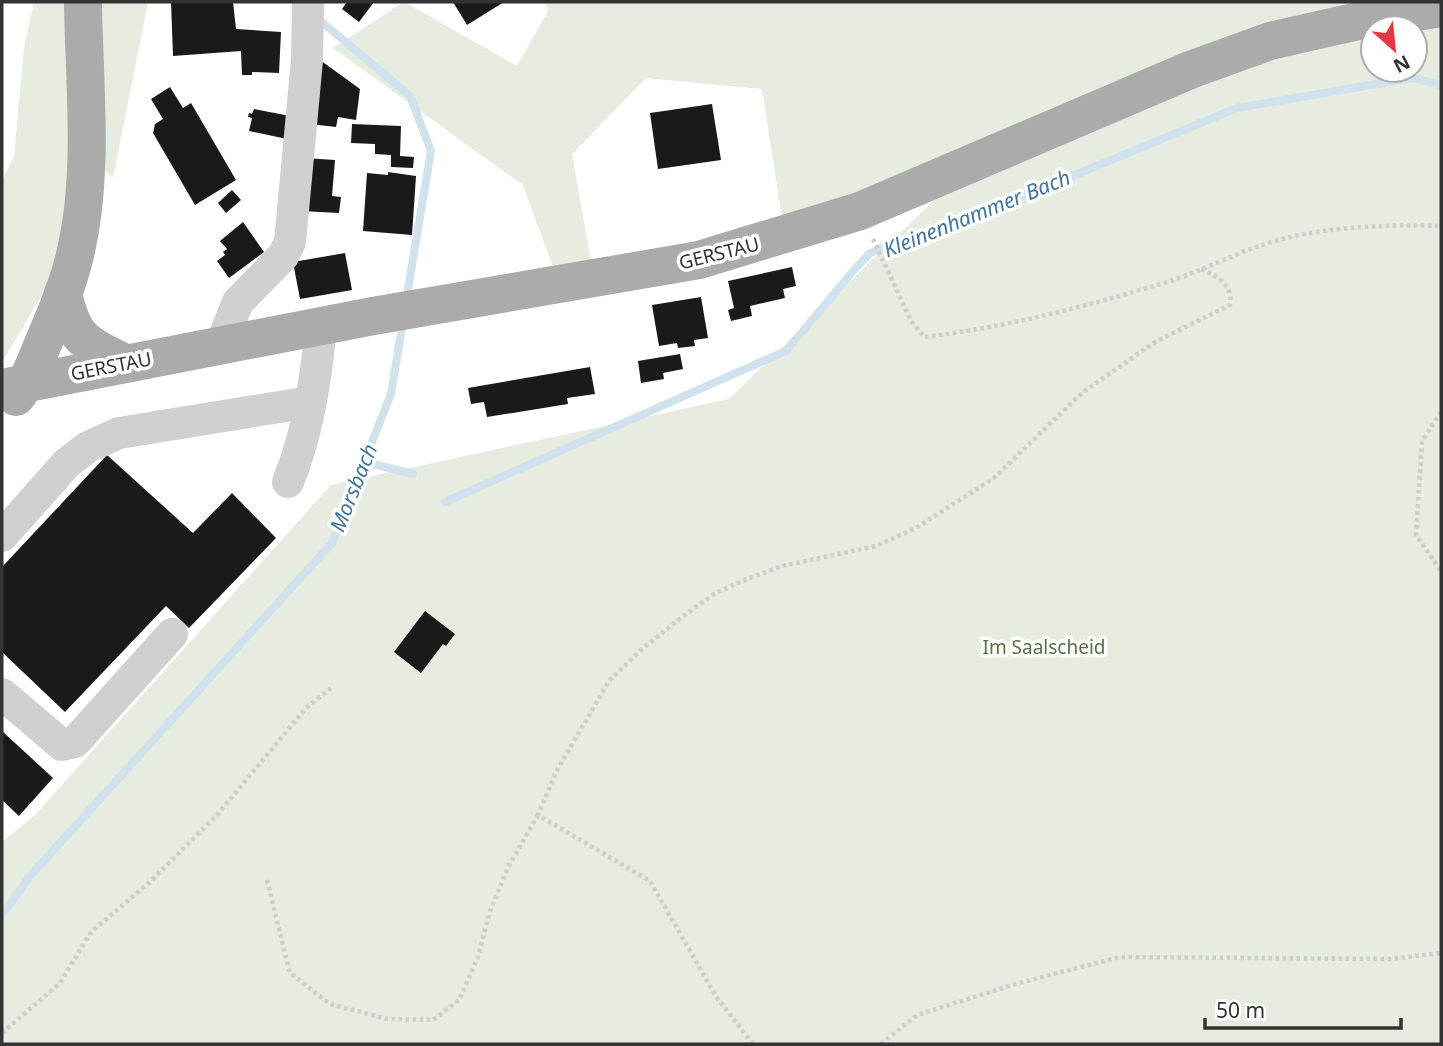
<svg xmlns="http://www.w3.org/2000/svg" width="1443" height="1046" viewBox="0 0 1443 1046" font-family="'Noto Sans',sans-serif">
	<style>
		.green { fill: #e6ecdf; fill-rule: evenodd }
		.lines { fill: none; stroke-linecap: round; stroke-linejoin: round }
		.stream { stroke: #cfe2ee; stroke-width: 8 }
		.building { fill: #1a1a1a }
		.path { stroke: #cdcdcd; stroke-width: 4.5; stroke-dasharray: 3.5 3.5; stroke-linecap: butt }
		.minor { stroke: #d0d0d0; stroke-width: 32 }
		.major { stroke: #ababab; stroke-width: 38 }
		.labels { text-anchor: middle; stroke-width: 7; stroke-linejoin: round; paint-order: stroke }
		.street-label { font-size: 19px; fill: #333; stroke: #fff }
		.park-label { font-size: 19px; fill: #56703f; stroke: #fff }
		.water-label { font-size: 21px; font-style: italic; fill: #3f7597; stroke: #fff }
	</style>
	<rect width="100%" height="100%" fill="#fff"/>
	<!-- green -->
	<g class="green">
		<polygon points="34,2 66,2 72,128 61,263 2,362 2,181 14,156 24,48"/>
		<polygon points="97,2 148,2 113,178 99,165"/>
		<path d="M404,2L517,66L548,11L545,2H1441V1044H2V842L35,815L331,485L729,399L934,200L783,225L762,89L646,78L572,154L592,267L556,275L523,185L333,48ZM1373,28H1415V70H1373Z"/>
	</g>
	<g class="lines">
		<!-- stream -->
		<g class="stream">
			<polyline points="316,17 410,96 431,151 406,301"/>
			<polyline points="365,462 413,474"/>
			<polyline points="445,502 786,351 854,270 869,254 885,246 1036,191 1237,108 1412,78 1441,85"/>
			<polyline points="2,915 30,876 332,543 391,394 403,321"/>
		</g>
	</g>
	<!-- building -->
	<g class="building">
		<polygon points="171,2 233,2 236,29 281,32 279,73 252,72 252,75 242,75 241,51 173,56"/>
		<polygon points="347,2 374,2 359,22 342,9"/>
		<polygon points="453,2 504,2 467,25"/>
		<polygon points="320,60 360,89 356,120 338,117 336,127 310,124"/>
		<polygon points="170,87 183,108 191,103 236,180 195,205 153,133 155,124 163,119 151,99"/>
		<polygon points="712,104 721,160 658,169 650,113"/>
		<polygon points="254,109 290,116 287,139 249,131 252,118 248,117 249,113 252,114"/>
		<polygon points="352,124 401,126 400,156 414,157 413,168 391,167 391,155 375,154 375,144 351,143"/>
		<polygon points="305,158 335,160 332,196 341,197 339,213 301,211"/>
		<polygon points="388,172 416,176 412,235 363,231 367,173 388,175"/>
		<polygon points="232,190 241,200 226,213 218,203"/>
		<polygon points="243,222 264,252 229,278 217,261 225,255 223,252 227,249 220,241"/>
		<polygon points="345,253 352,290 300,299 293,262"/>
		<polygon points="792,267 796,286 783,289 785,298 750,306 752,316 731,321 728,310 734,308 728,281"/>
		<polygon points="701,297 708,338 694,340 695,346 678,348 677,343 659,346 652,305"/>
		<polygon points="680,354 683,369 663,373 664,379 641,383 638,361"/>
		<polygon points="590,367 595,394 567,398 568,404 487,417 484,402 471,404 468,388"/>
		<polygon points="107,455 193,533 232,493 276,538 189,628 166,606 65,712 2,652 2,567"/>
		<polygon points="425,611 455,634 446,646 443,644 421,673 394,652"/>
		<polygon points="2,731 53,778 19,816 2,800"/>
	</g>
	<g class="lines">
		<!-- path -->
		<g class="path">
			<path d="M873,239L911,321L924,337C1008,327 1092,305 1173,280C1203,270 1232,255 1262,245C1313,227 1387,224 1441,226"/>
			<polyline points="1441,412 1422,441 1416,535 1441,571"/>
			<polyline points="267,880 290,973 330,1004 387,1019 433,1020 459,1000 478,957 489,914 508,867 538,815"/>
			<polyline points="2,1033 60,983 91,932 150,882 217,815 306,708 331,688"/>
			<path d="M753,1044L717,998L650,881L538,815L556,772L609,681L643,648L685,615L714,594L742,581L782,566L876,546L916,528L994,478L1083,392L1155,342L1230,305C1233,285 1218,276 1201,269"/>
			<polyline points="881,1044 917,1015 1019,983 1120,957 1391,959 1441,953"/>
		</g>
		<!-- minor -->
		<g class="minor">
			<polyline points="221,344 238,302 283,256 290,242 307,60 308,2"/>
			<path d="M288,482C308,433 316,379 321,326"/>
			<polyline points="2,536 67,463 88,447 119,433 310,402"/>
			<polyline points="2,694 62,745 75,742 172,634"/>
		</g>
		<!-- major -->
		<g class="major">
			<path d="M63,293C73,339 84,343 125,363"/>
			<polyline points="2,388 373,316 699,260 860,211 1190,70 1270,41 1354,22 1441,8"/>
			<path d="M16,397C30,379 36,360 45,339C56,313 67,287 74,259C95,176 84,86 83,2"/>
		</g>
	</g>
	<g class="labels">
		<!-- street labels -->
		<g class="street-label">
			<text transform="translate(719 253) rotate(-14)" y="7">GERSTAU</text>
			<text transform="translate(111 366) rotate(-11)" y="7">GERSTAU</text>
		</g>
		<!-- park labels -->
		<g class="park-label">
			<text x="1044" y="654">Im Saalscheid</text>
		</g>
		<!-- water labels -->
		<g class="water-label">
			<text transform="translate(977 214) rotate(-22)" y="7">Kleinenhammer Bach</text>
			<text transform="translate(354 488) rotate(-68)" y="7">Morsbach</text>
		</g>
	</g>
	<!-- border -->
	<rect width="1443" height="1046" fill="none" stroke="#333333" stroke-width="7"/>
	<!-- north arrow -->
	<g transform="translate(1394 49) rotate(153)"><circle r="33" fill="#ffffff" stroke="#adadad" stroke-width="2"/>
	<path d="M0-5L12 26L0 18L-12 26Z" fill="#e63946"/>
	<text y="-10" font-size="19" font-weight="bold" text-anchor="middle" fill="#333333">N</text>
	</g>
	<!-- scale -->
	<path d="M1205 1018v10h196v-10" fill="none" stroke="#333333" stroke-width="3.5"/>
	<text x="1216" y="1018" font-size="21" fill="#333333" stroke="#ffffff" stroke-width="5" paint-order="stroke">50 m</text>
</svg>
